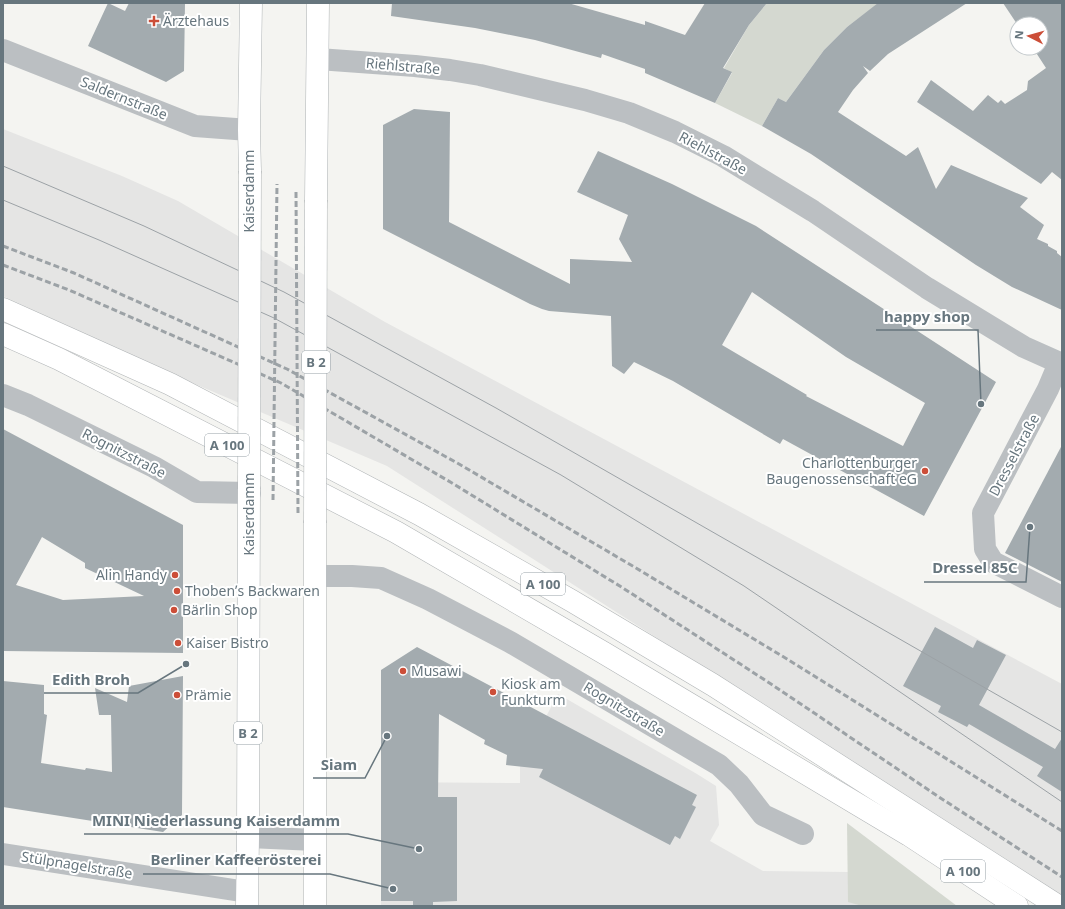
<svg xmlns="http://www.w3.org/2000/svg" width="1065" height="909" viewBox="0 0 1065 909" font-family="'Noto Sans',sans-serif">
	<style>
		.built { fill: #e5e5e4 }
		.green { fill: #d4d8d0 }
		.building { fill: #a3abaf; fill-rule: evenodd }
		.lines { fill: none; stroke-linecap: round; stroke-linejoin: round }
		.major-casing { stroke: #adb2b4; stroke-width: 23 }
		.highway-casing { stroke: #afb3b5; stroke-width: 23 }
		.minor { stroke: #bbbfc2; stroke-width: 22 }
		.major { stroke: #fff; stroke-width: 22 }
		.highway { stroke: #fff; stroke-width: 22 }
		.tram { stroke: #9ca2a6; stroke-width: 1 }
		.rail { stroke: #9ca2a6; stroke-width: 3; stroke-dasharray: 6 3; stroke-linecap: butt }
		.major-bridge-casing { stroke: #adb2b4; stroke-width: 23; stroke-linecap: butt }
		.major-bridge { stroke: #fff; stroke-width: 22 }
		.poi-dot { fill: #cc4e38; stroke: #fff; stroke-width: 1.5 }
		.labels { text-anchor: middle; stroke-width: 4; stroke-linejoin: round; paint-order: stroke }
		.shield { fill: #fff; stroke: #959fa5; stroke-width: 1 }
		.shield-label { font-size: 13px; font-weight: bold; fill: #67767e }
		.poi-label { font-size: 14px; fill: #67767e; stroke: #fff; text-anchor: start }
		.street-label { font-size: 14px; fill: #67767e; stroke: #fff }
		.leader { fill: none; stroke: #67767e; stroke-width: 1.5 }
		.callout-dot { fill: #67767e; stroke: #fff; stroke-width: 1.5 }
		.callout-label { font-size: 15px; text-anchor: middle; font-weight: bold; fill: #67767e; stroke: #fff; stroke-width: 4; stroke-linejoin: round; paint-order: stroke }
	</style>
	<rect width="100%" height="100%" fill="#f4f4f1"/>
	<!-- built -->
	<g class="built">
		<polygon points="3,129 122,176 178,201 385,322 1062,684 1062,896 387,466 176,376 3,296"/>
		<polygon points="558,694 697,774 716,786 719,825 710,841 763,871 848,872 848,901 862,906 381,906 381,782 520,783 520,766"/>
	</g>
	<!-- green -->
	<g class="green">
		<polygon points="767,3 879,3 847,27 824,50 786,102 778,98 762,126 715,103 732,73 724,68 749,25"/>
		<polygon points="847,823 957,906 862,906 848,902"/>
	</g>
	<!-- building -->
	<g class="building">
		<polygon points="108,3 125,11 129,3 185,3 184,71 166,82 88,46"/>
		<polygon points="392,3 568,3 645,25 645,21 685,35 705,3 767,3 749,25 723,68 732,72 715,103 645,73 645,69 602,54 601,58 535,40 475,28 391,16"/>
		<polygon points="878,3 967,3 905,43 888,54 870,71 863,66 868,73 853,90 838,112 906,156 918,147 936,189 951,165 1028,198 1020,207 1044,225 1037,239 1048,244 1048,246 1057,251 1057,253 1062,257 1062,310 1012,287 976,265 811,154 762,126 778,98 786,102 824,50 847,27"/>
		<polygon points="1003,3 1062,3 1062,180 1052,172 1041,184 917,102 931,80 973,111 988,95 998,103 1001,100 1005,104 1027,90 1028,81 1046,68 1033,48 1041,48 1041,24 1017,24"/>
		<path d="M414,109L450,112L449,222L570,284V259L632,262L619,239L628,215L577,192L598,151L672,184L756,226L996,382L924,516L783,439L780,444L673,381L634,362L624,374L612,366L611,316L549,311L542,309L530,304L383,229V125ZM752,292L846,357L925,403L903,446L806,396L807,395L722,345Z"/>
		<path d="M3,429L183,525V653L3,651ZM42,537L85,563V568L144,596L63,600L16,585Z"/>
		<polygon points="1062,445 1062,582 1005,553"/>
		<polygon points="935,627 973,648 977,640 1006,655 979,705 1055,749 1062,738 1062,792 1037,776 1043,767 969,724 967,727 938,712 941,706 903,686"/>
		<polygon points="417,647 697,795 692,805 696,807 680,839 675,836 670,845 539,777 543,769 506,765 507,755 484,744 485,740 439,714 438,797 457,797 457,901 433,902 433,906 413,906 413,901 381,901 381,670"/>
		<polygon points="183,676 182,815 163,832 3,807 3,681 44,685 44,714 47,715 41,763 85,770 86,768 112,772 111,715 99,715 95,688 127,702 129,686"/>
	</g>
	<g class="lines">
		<!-- major casing -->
		<g class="major-casing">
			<g id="major">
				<polyline points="250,171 249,130 251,3"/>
				<polyline points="316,200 318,3"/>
				<polyline points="247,906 248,837 249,489"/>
				<polyline points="315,906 315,523"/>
			</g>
		</g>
		<!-- highway casing -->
		<g class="highway-casing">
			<g id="highway">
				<polyline points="3,309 170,384 419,514 572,601 713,685 1058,906"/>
				<polyline points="3,334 59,359 396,532 604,653 909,835 1017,906"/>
			</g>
		</g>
		<!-- minor -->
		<g class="minor">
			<polyline points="3,50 195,126 249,130"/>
			<polyline points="318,59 415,66 450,70 480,75 585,100 629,113 675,132 723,156 813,211 927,288 1024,347 1062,364"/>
			<polyline points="1059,363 1048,389 983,513 985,549 993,562 1062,597"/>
			<polyline points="3,395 28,405 154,467 197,492 250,493"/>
			<polyline points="315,576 352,576 381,578 428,599 510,642 719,765 739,784 763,815 803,834"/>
			<polyline points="248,837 315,840"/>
			<polyline points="3,854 247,892"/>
		</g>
		<!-- major -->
		<use href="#major" class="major"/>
		<!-- highway -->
		<use href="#highway" class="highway"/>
		<!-- tram -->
		<g class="tram">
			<polyline points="3,166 144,226 284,292 496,408 1062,732"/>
			<polyline points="3,200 99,240 274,318 561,475 744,586 1062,802"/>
		</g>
		<!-- rail -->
		<g class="rail">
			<polyline points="296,192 298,513"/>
			<polyline points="3,246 74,273 287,369 459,464 636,568 787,659 1062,831"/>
			<polyline points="3,265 69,290 281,383 452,483 623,588 771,684 939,797 1062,877"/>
			<polyline points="273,500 277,184"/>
		</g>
		<!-- major-bridge casing -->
		<g class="major-bridge-casing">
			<g id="major-bridge">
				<polyline points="249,489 250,171"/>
				<polyline points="315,523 316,200"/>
			</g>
		</g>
		<!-- major-bridge -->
		<use href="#major-bridge" class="major-bridge"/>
	</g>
	<!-- markers -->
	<g class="poi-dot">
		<path d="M152 15h4v4h4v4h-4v4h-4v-4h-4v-4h4z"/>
		<circle cx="925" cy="471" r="4"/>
		<circle cx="175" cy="575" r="4"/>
		<circle cx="177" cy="591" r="4"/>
		<circle cx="174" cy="610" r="4"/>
		<circle cx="178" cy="643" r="4"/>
		<circle cx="403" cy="671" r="4"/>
		<circle cx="493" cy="692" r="4"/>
		<circle cx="177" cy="695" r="4"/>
	</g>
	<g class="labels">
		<!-- shield labels -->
		<g class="shield">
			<rect x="302" y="351" width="28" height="22" rx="3"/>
			<rect x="205" y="434" width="44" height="22" rx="3"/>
			<rect x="521" y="573" width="44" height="22" rx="3"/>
			<rect x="234" y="722" width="28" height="22" rx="3"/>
			<rect x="941" y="860" width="44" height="22" rx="3"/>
		</g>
		<g class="shield-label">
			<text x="316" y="367">B 2</text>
			<text x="227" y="450">A 100</text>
			<text x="543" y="589">A 100</text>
			<text x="248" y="738">B 2</text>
			<text x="963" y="876">A 100</text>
		</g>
		<!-- poi labels -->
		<g class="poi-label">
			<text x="163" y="26">Ärztehaus</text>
			<text x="917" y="468" text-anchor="end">Charlottenburger<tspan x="917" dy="16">Baugenossenschaft eG</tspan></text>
			<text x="167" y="580" text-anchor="end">Alin Handy</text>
			<text x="185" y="596">Thobenʼs Backwaren</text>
			<text x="182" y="615">Bärlin Shop</text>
			<text x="186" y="648">Kaiser Bistro</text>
			<text x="411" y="676">Musawi</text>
			<text x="501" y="689">Kiosk am<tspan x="501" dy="16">Funkturm</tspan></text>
			<text x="185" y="700">Prämie</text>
		</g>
		<!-- street labels -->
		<g class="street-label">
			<text transform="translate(403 66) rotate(5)" y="5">Riehlstraße</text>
			<text transform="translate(124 98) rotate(22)" y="5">Saldernstraße</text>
			<text transform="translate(713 153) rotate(28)" y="5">Riehlstraße</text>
			<text transform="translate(249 191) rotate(-90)" y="5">Kaiserdamm</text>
			<text transform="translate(124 453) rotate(27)" y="5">Rognitzstraße</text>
			<text transform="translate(1014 455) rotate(-62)" y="5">Dresselstraße</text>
			<text transform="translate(249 514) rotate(-90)" y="5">Kaiserdamm</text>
			<text transform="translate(624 709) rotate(31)" y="5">Rognitzstraße</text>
			<text transform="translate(77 865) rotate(9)" y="5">Stülpnagelstraße</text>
		</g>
	</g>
	<!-- callouts -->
	<path class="leader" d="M981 404L978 330H876M1030 527L1026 582H924M186 664L138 693H44M387 736L365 778H313M419 849L348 834H84M393 889L330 874H143"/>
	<g class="callout-dot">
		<circle cx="981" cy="404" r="4"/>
		<circle cx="1030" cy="527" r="4"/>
		<circle cx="186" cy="664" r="4"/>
		<circle cx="387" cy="736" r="4"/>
		<circle cx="419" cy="849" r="4"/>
		<circle cx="393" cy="889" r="4"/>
	</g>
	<g class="callout-label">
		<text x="927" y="322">happy shop</text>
		<text x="975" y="573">Dressel 85C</text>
		<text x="91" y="685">Edith Broh</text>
		<text x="339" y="770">Siam</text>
		<text x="216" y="826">MINI Niederlassung Kaiserdamm</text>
		<text x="236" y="865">Berliner Kaffeerösterei</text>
	</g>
	<!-- border -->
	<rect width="1065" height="909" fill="none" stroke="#67767e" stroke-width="8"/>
	<!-- north arrow -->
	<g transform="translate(1029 36) rotate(276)"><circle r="19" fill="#ffffff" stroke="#c2c8cb"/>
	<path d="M0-3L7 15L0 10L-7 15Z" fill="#cc4e38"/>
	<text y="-6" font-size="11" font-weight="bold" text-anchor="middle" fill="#67767e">N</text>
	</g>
</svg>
